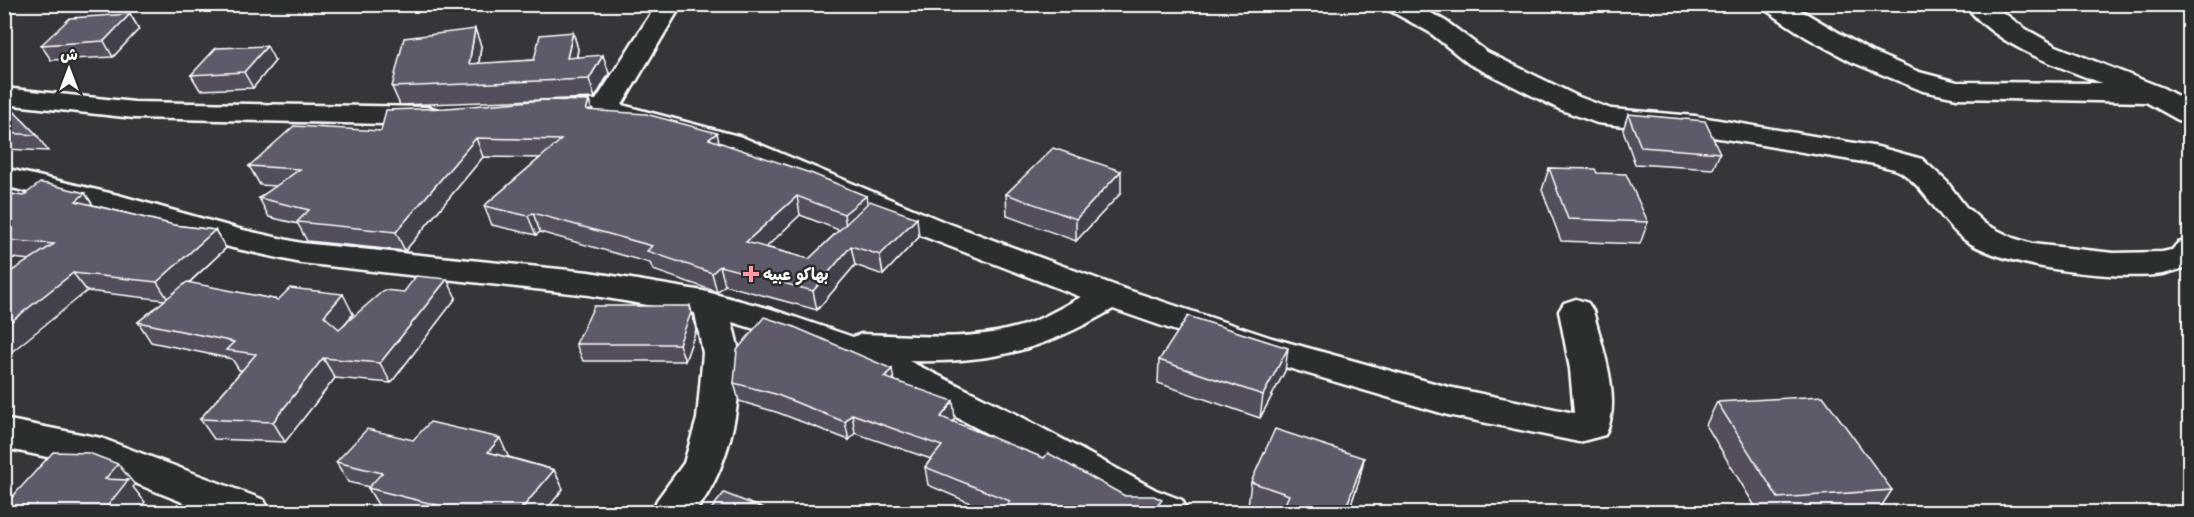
<svg xmlns="http://www.w3.org/2000/svg" width="2194" height="517" viewBox="0 0 2194 517" font-family="Mali,'Playpen Sans Arabic',sans-serif">
	<style>
		.lines { fill: none; stroke-linecap: round; stroke-linejoin: round }
		.minor-casing { stroke: #fff; stroke-width: 5 }
		.minor { fill: #2a2d2e; fill-rule: evenodd }
		.wall { fill: #524d5c; stroke: #fff; stroke-width: 1.5; fill-rule: evenodd }
		.shaded-wall { fill: #423f4b; stroke: #fff; stroke-width: 1.5 }
		.building { fill: #5f5a6b; stroke: #fff; stroke-width: 1.5 }
		.poi-dot { fill: #ff9aa2; stroke: #2a2d2e; stroke-width: 2 }
		.labels { text-anchor: middle; stroke-width: 5; stroke-linejoin: round; paint-order: stroke }
		.poi-label { font-size: 16px; font-weight: bold; fill: #fff; stroke: #2a2d2e; text-anchor: start }
	</style>
	<rect width="100%" height="100%" fill="#35363a"/>
	<filter id="ink" filterUnits="userSpaceOnUse"><feTurbulence type="fractalNoise" baseFrequency=".0167" numOctaves="2"/><feDisplacementMap in="SourceGraphic" scale="12" xChannelSelector="R" yChannelSelector="G"/><feConvolveMatrix kernelMatrix="1 2 1 2 8 2 1 2 1" color-interpolation-filters="sRGB"/></filter>
	<g filter="url(#ink)">
		<g class="lines">
			<!-- minor casing -->
			<g class="minor-casing">
				<g id="minor">
					<path d="M657,4H682L622,105L742,137L942,221L1122,288L1272,338L1448,387L1574,413L1570,369L1559,311L1564,303L1576,299L1588,303L1593,311C1602,346 1623,402 1605,435L1579,442L1448,415L1248,356L1113,309C1041,351 992,363 909,361L1016,414L1156,490L1182,500L1188,512H1126L988,434L894,384L797,342L732,322C734,332 738,343 739,354C742,406 728,471 695,512H652L657,500L684,463L697,419L703,353L695,313L589,295L301,263L233,248L96,209L4,186V168L118,195L239,229L301,243L589,272L703,291L771,309L853,337L861,334C911,335 965,342 1014,328C1037,322 1059,309 1081,297L920,235L722,149L604,117L545,116L535,114L531,108L535,102L545,100H596Z"/>
					<path d="M1384,4H1415L1447,22L1487,52L1579,97L1611,109L1695,116L1878,147L1922,159L1947,182L1965,206L1985,224L2013,238L2032,244L2113,253L2162,252L2172,250L2178,243L2190,240V266C2181,269 2172,272 2163,274C2116,281 1997,268 1960,236C1938,217 1925,188 1901,172C1895,168 1883,167 1875,164L1695,134L1597,123L1559,109L1469,64L1429,32L1387,9Z"/>
					<path d="M1761,4H1790L1870,51L1919,72L1957,82L2102,83C2059,67 1992,44 1965,4H1992L2024,28L2056,46L2163,88L2190,103V123L2180,121L2146,102L1957,98L1923,91L1852,62L1806,37L1764,9Z"/>
					<polygon points="4,88 134,102 428,107 438,110 442,116 438,122 428,125 134,118 4,104"/>
					<polygon points="4,419 101,438 264,500 270,512 207,512 95,467 4,448"/>
				</g>
			</g>
			<!-- minor -->
			<use href="#minor" class="minor"/>
		</g>
		<!-- wall -->
		<g class="wall">
			<polygon points="483,4 555,4 555,10 513,8 486,12"/>
			<polygon points="130,14 139,29 113,57 51,60 41,45"/>
			<polygon points="475,29 481,46 479,64 534,60 573,32 578,49 577,57 609,73 595,98 400,105 392,87"/>
			<polygon points="275,61 253,88 200,90 191,75"/>
			<polygon points="4,101 37,135 48,151 4,149"/>
			<path d="M589,101L592,110L719,142L919,237L883,275L855,265L817,310L725,285L717,292L653,270L650,263L540,232L536,235L492,225L484,206L540,158L483,157L405,251L307,241L298,224L269,217L259,198L277,186L260,185L249,166L381,131L447,108ZM800,215L839,230L809,259L766,247Z"/>
			<polygon points="1628,114 1720,153 1713,169 1635,164 1623,130"/>
			<polygon points="1549,168 1597,173 1648,222 1640,244 1561,241 1542,190"/>
			<polygon points="4,193 23,196 85,193 93,205 174,225 215,230 226,248 189,283 353,314 345,324 456,298 391,383 335,378 285,442 214,439 200,419 242,370 239,370 232,359 151,342 138,322 165,300 87,291 30,260 4,257"/>
			<polygon points="1121,193 1076,241 1007,216 1006,194"/>
			<polygon points="690,306 696,330 685,361 583,361 576,344"/>
			<polygon points="1159,360 1285,371 1260,418 1158,383"/>
			<polygon points="894,380 955,419 953,422 1125,496 1174,513 994,513 928,485 925,467 931,459 855,433 849,440 779,413 739,401 734,383"/>
			<polygon points="1717,402 1892,490 1877,513 1759,513 1706,425"/>
			<polygon points="413,440 509,457 554,470 563,489 544,513 400,513 380,508 368,488 369,487 348,482 336,462"/>
			<polygon points="1364,458 1359,481 1348,513 1268,513 1248,506 1251,482"/>
		</g>
		<!-- shaded-wall -->
		<g class="shaded-wall">
			<polygon points="483,4 512,4 513,8 486,12"/>
			<polygon points="130,14 139,29 113,57 104,41"/>
			<polygon points="475,29 481,46 476,82 469,64"/>
			<polygon points="573,32 578,49 573,76 567,58"/>
			<polygon points="267,46 275,61 253,88 244,72"/>
			<polygon points="603,55 609,73 595,98 589,79"/>
			<polygon points="589,101 595,119 586,110"/>
			<polygon points="717,133 721,151 709,139"/>
			<polygon points="476,138 483,157 405,251 396,232"/>
			<polygon points="1121,171 1121,193 1076,241 1076,219"/>
			<polygon points="85,193 97,212 76,201"/>
			<polygon points="797,196 800,215 751,262 746,242"/>
			<polygon points="866,196 869,215 847,233 844,214"/>
			<polygon points="533,213 540,232 536,235 528,216"/>
			<polygon points="917,218 919,237 883,275 880,255"/>
			<polygon points="215,230 226,248 169,301 157,282"/>
			<polygon points="851,246 855,265 817,310 813,291"/>
			<polygon points="720,266 725,285 717,292 712,273"/>
			<polygon points="73,273 87,291 4,358 4,327"/>
			<polygon points="447,279 456,298 391,383 380,363"/>
			<polygon points="343,294 353,314 335,335 324,316"/>
			<polygon points="690,306 696,330 685,361 679,344"/>
			<polygon points="1288,348 1285,371 1260,418 1263,395"/>
			<polygon points="323,358 335,378 285,442 273,422"/>
			<polygon points="892,369 895,387 884,377"/>
			<polygon points="953,401 955,419 944,435 941,417"/>
			<polygon points="852,414 855,433 849,440 845,422"/>
			<polygon points="500,438 509,458 488,452"/>
			<polygon points="1364,458 1359,481 1348,513 1344,513"/>
			<polygon points="118,464 135,485 133,487 145,502 136,513 102,513 105,479"/>
			<polygon points="554,470 563,489 544,513 518,513"/>
		</g>
		<!-- building -->
		<g class="building">
			<polygon points="130,14 104,41 41,45 70,18"/>
			<polygon points="475,29 469,64 534,60 540,35 573,32 567,58 603,55 589,79 392,87 404,38"/>
			<polygon points="267,46 244,72 191,75 216,48"/>
			<polygon points="545,100 589,101 586,110 646,114 717,133 709,139 813,174 866,196 844,214 797,196 746,242 809,259 870,201 917,218 880,255 851,246 813,291 720,266 712,273 647,251 652,246 533,213 528,216 484,206 561,140 476,138 396,232 297,222 309,210 259,198 300,169 249,166 294,126 381,131 386,110 447,108"/>
			<polygon points="4,101 37,135 4,133"/>
			<polygon points="1628,114 1705,121 1720,153 1641,147"/>
			<polygon points="1053,148 1121,171 1076,219 1006,194"/>
			<polygon points="1549,168 1595,169 1597,173 1626,174 1648,222 1568,219"/>
			<polygon points="40,183 48,184 85,193 76,201 174,225 215,230 157,282 73,273 4,327 4,276 54,244 4,240 4,193 23,196"/>
			<polygon points="416,276 447,279 380,363 323,358 273,422 200,419 256,354 226,350 234,342 138,322 187,282 278,300 290,288 343,294 324,316 339,329 384,290 404,292"/>
			<polygon points="594,306 690,306 691,313 679,344 576,344"/>
			<polygon points="1188,316 1288,348 1263,395 1159,360"/>
			<polygon points="764,317 792,326 892,369 884,377 953,401 941,417 1044,458 1048,453 1125,496 1154,496 1162,500 1157,506 1174,513 1001,513 1010,501 925,467 942,446 852,414 845,422 775,394 734,383 737,350"/>
			<polygon points="1823,396 1892,490 1778,498 1717,402"/>
			<polygon points="430,422 500,438 488,452 554,470 518,513 441,513 445,507 368,488 382,473 336,462 367,429 413,440"/>
			<polygon points="1275,429 1364,458 1344,513 1336,513 1310,504 1307,513 1281,513 1289,495 1251,482"/>
			<polygon points="53,452 89,453 118,464 105,479 128,480 102,513 4,513 4,506"/>
			<polygon points="724,493 775,513 708,513"/>
		</g>
	</g>
	<!-- markers -->
	<path class="poi-dot" d="M748 265h6v6h6v6h-6v6h-6v-6h-6v-6h6z"/>
	<g class="labels">
		<!-- poi labels -->
		<g class="poi-label">
			<text x="763" y="280">بهاكو عبيه</text>
		</g>
	</g>
	<!-- margin -->
	<rect width="2194" height="517" fill="none" stroke="#2a2d2e" stroke-width="24"/>
	<rect x="12" y="12" width="2170" height="493" fill="none" stroke="#fff" stroke-width="2" filter="url(#ink)"/>
	<!-- north arrow -->
	<g transform="translate(69 69)" stroke="#2a2d2e" stroke-width="4.5" paint-order="stroke">
	<path d="M0-4.5L10 22L0 15L-10 22Z" fill="#ffffff"/>
	<text y="-9" font-size="16" font-weight="bold" text-anchor="middle" fill="#ffffff">ش</text>
	</g>
</svg>
